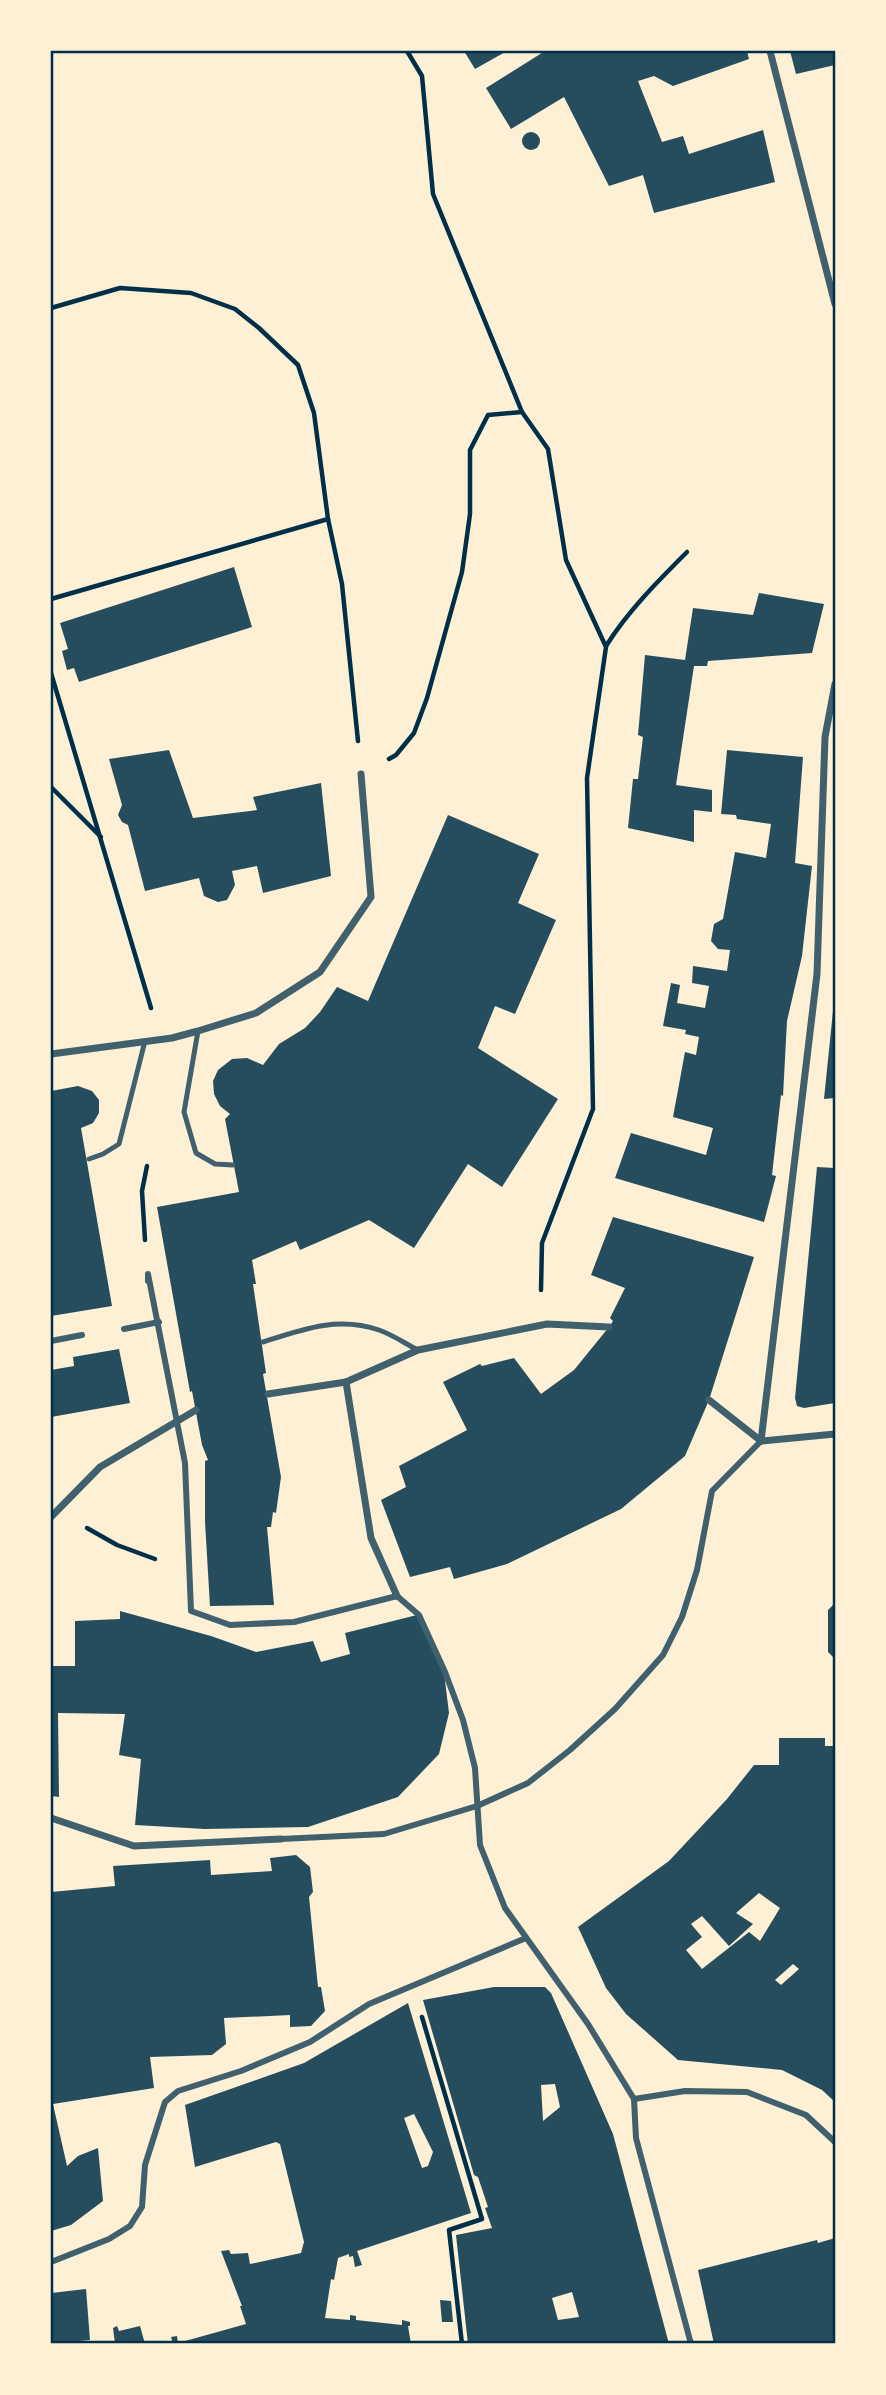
<svg xmlns="http://www.w3.org/2000/svg" width="886" height="2395" viewBox="0 0 886 2395" font-family="'Times New Roman',serif">
	<style>
		.building { fill: #264d5e; fill-rule: evenodd }
		.lines { fill: none; stroke-linecap: round; stroke-linejoin: round }
		.path { stroke: #003049; stroke-width: 4.5 }
		.service { stroke: #3f606c; stroke-width: 5 }
		.pedestrian { stroke: #3f606c; stroke-width: 6 }
		.minor { stroke: #3f606c; stroke-width: 7 }
		.neatline { fill: none; stroke: #003049; stroke-width: 2.5 }
	</style>
	<rect width="100%" height="100%" fill="#fdf0d5"/>
	<!-- building -->
	<g class="building">
		<polygon points="464,51 507,51 475,69"/>
		<polygon points="545,51 747,51 749,59 673,86 654,76 638,81 662,142 683,136 689,154 763,130 775,182 654,213 643,175 609,186 564,97 511,129 486,88"/>
		<polygon points="790,51 835,51 835,65 796,74"/>
		<circle cx="531" cy="141" r="9"/>
		<polygon points="234,567 252,627 79,682 74,668 67,670 62,651 68,649 60,623"/>
		<polygon points="759,593 824,604 812,653 708,661 707,666 694,666 676,785 712,790 712,812 694,810 694,842 628,828 633,779 638,779 643,737 638,735 645,655 685,660 693,608 753,615"/>
		<polygon points="169,750 193,818 257,810 253,797 321,783 331,876 263,893 257,866 232,871 235,885 227,900 218,902 204,896 199,878 145,891 128,825 122,822 118,815 122,805 109,759"/>
		<polygon points="727,750 803,757 795,863 812,866 802,956 787,1021 783,1096 781,1095 772,1175 776,1176 764,1222 615,1178 631,1133 706,1155 713,1128 673,1117 685,1052 696,1055 699,1037 685,1034 686,1030 663,1026 671,983 680,985 677,1003 705,1008 709,986 692,983 693,966 727,971 730,950 718,949 711,941 714,924 723,919 735,852 766,858 771,824 737,819 736,815 721,814"/>
		<polygon points="448,815 539,854 518,903 556,920 515,1014 495,1006 478,1048 558,1099 502,1187 468,1164 414,1248 369,1220 300,1250 296,1241 252,1260 256,1284 253,1284 266,1373 263,1374 281,1477 276,1513 273,1512 271,1527 267,1527 274,1605 210,1606 205,1522 205,1461 208,1460 202,1445 192,1391 190,1392 157,1207 239,1192 225,1119 230,1114 220,1106 214,1094 213,1081 218,1070 232,1059 247,1058 263,1065 279,1044 305,1028 320,1012 337,987 368,1001"/>
		<polygon points="833,1011 835,1012 835,1098 824,1099"/>
		<polygon points="78,1086 92,1091 99,1100 99,1113 93,1123 81,1128 112,1306 51,1316 51,1091"/>
		<polygon points="817,1167 835,1168 835,1403 804,1408 797,1406 795,1398"/>
		<polygon points="613,1217 754,1257 709,1400 685,1456 621,1509 507,1564 454,1579 450,1567 410,1577 381,1500 406,1487 399,1466 467,1430 443,1382 480,1364 482,1366 514,1358 541,1394 574,1370 609,1327 613,1321 610,1318 625,1288 591,1275"/>
		<polygon points="119,1349 130,1403 51,1417 51,1370 74,1366 73,1357"/>
		<polygon points="835,1603 835,1659 828,1652 828,1610"/>
		<polygon points="120,1611 211,1636 256,1652 313,1641 321,1662 350,1654 345,1633 417,1615 444,1673 449,1713 439,1754 398,1797 308,1827 205,1829 135,1825 141,1759 119,1755 125,1714 58,1713 59,1797 51,1796 51,1666 75,1666 75,1621 120,1619"/>
		<path d="M779,1738H825V1746H835V2102L822,2090L782,2070L678,2060L626,2014L606,1988L578,1927L669,1861L727,1799L754,1765H779ZM759,1893L780,1908L760,1941L749,1932L702,1969L686,1950L702,1937L691,1924L702,1916L729,1946L753,1924L736,1913ZM793,1964L799,1969L781,1985L775,1980Z"/>
		<polygon points="296,1855 310,1867 313,1892 309,1897 318,1987 321,1987 325,2011 311,2026 290,2027 290,2015 224,2018 226,2044 212,2055 150,2057 154,2088 53,2104 67,2166 78,2156 98,2148 103,2201 71,2225 51,2231 51,1892 115,1886 113,1866 210,1860 211,1875 272,1871 270,1858"/>
		<path d="M494,1987H545L551,1993L613,2134L669,2344H468L456,2235L492,2228L485,2208L488,2207L478,2177L474,2175L423,2000ZM555,2084L560,2107L543,2121L541,2085ZM572,2292L579,2317L558,2320L552,2298Z"/>
		<path d="M408,2003L471,2213L357,2251L362,2265L355,2267L353,2256L349,2257V2254L338,2258L334,2280L331,2279L325,2318L350,2320V2315L356,2316V2320L402,2325V2320L410,2322V2326H408L411,2344H173L171,2337L177,2336L178,2343L246,2324L240,2306H242L221,2251L229,2250L231,2254L248,2253L250,2264L301,2253L304,2242L280,2144L276,2142L195,2167L185,2105L304,2063ZM414,2114L433,2152L428,2166L422,2168L404,2118Z"/>
		<polygon points="835,2238 835,2343 714,2344 698,2270 805,2243 817,2240 818,2243"/>
		<polygon points="86,2289 90,2340 51,2344 51,2293"/>
		<polygon points="440,2300 451,2301 453,2322 442,2322"/>
		<polygon points="117,2326 119,2331 140,2326 145,2344 115,2344 113,2328"/>
	</g>
	<g class="lines">
		<!-- path -->
		<g class="path">
			<polyline points="407,51 422,76 433,194 522,412 548,449 566,560 606,647 587,778 593,1109 542,1243 541,1290"/>
			<polyline points="51,308 120,288 191,293 235,309 259,328 298,365 314,413 328,519 342,584 358,741"/>
			<polyline points="51,599 328,519"/>
			<path d="M606,646C628,611 658,581 687,552"/>
			<polyline points="51,673 151,1008"/>
			<polyline points="389,759 396,755 414,733 427,698 462,572 470,514 470,450 488,415 522,412"/>
			<polyline points="51,787 101,837"/>
			<polyline points="145,1240 142,1191 147,1166"/>
			<polyline points="87,1528 117,1545 155,1559"/>
			<polyline points="422,2017 482,2219 449,2230 462,2344"/>
		</g>
		<!-- service -->
		<g class="service">
			<polyline points="198,1031 184,1112 196,1153 215,1164 233,1165"/>
			<polyline points="89,1159 103,1154 119,1144 145,1041"/>
			<path d="M263,1342C303,1329 338,1316 379,1330C393,1335 406,1344 418,1350"/>
		</g>
		<!-- pedestrian -->
		<g class="pedestrian">
			<polyline points="148,1281 148,1274 185,1463 191,1611 230,1625 294,1622 397,1596 419,1615 445,1672 463,1720 475,1768 480,1845 505,1908 588,2024 634,2099 636,2138 691,2344"/>
			<polyline points="124,1329 159,1322"/>
			<polyline points="51,1341 82,1335"/>
			<polyline points="281,1839 384,1834 477,1806 528,1783 570,1750 615,1709 663,1655 682,1617 697,1570 712,1491 761,1441"/>
			<polyline points="634,2099 685,2091 747,2092 806,2115 835,2142"/>
			<polyline points="51,2262 109,2239 130,2226 142,2207 145,2165 165,2102 178,2091 241,2071 310,2042 369,2004 526,1938"/>
		</g>
		<!-- minor -->
		<g class="minor">
			<polyline points="770,51 835,304"/>
			<polyline points="51,1054 172,1038 198,1031 256,1013 320,972 371,897 361,774"/>
			<polyline points="346,1382 371,1538 397,1596"/>
			<polyline points="268,1394 346,1382 418,1350 547,1324 609,1327"/>
			<polyline points="709,1400 761,1441"/>
			<polyline points="761,1441 817,974 825,737 835,684"/>
			<polyline points="761,1441 835,1434"/>
			<polyline points="51,1517 100,1467 196,1410"/>
			<polyline points="51,1818 134,1846 281,1839"/>
		</g>
	</g>
	<!-- border -->
	<rect width="886" height="2395" fill="none" stroke="#fdf0d5" stroke-width="105"/>
	<rect x="52" y="52" width="782" height="2290" class="neatline"/>
</svg>
